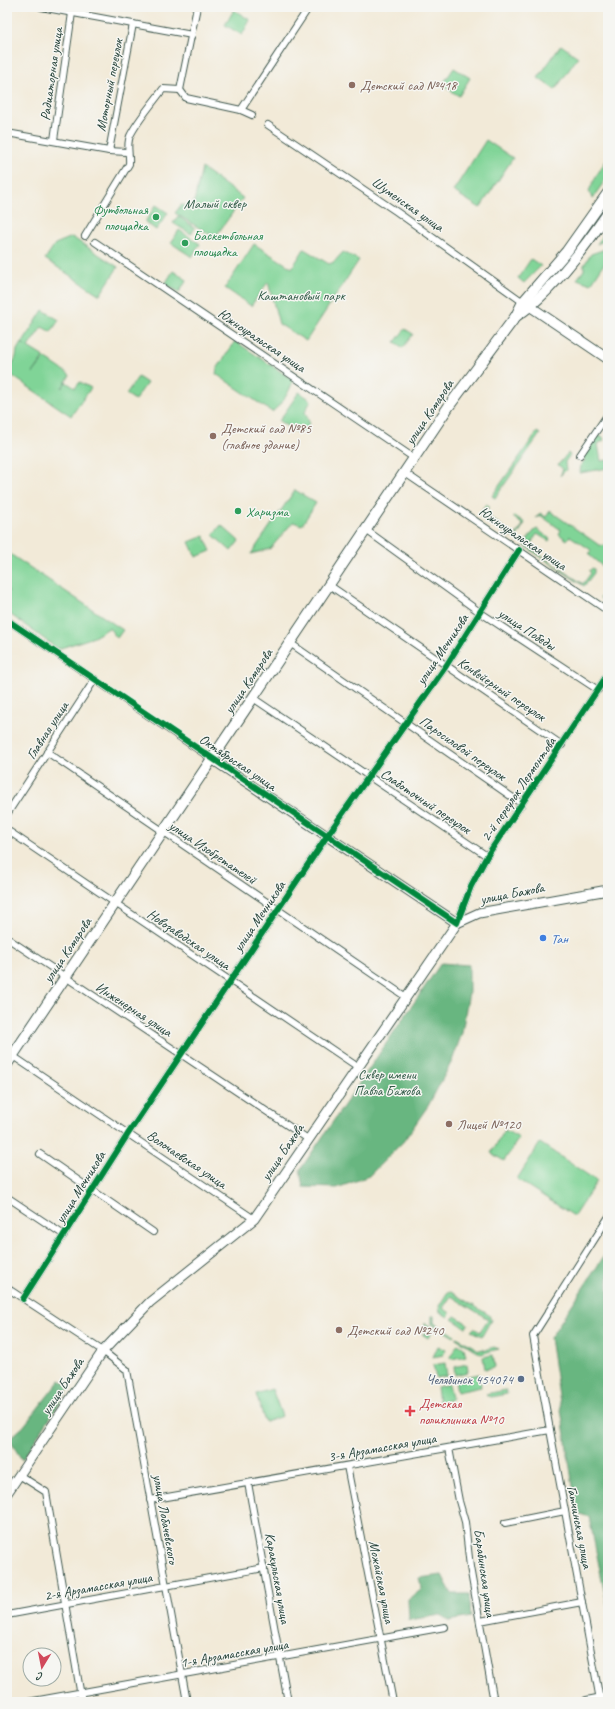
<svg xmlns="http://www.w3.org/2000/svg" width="615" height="1709" viewBox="0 0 615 1709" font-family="Caveat,sans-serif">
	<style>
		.green { fill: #80d497; stroke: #508866 }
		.forest { fill: #68b680; stroke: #447a5a }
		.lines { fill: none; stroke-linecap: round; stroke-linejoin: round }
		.street-casing { stroke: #3f574d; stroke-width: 8 }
		.secondary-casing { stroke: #3f574d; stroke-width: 11 }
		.primary-casing { stroke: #3f574d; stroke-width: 12 }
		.street { stroke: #fff; stroke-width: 6 }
		.secondary { stroke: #fff; stroke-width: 9 }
		.primary { stroke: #fff; stroke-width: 10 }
		.cycleway-casing { stroke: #f6f6f2; stroke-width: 8 }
		.cycleway { stroke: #00873e; stroke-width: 6 }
		.education-dot { fill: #8d6e63; stroke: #f6f6f2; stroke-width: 1.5 }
		.leisure-dot { fill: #2e9e5b; stroke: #f6f6f2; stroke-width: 1.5 }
		.shop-dot { fill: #3f7fe0; stroke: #f6f6f2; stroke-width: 1.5 }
		.service-dot { fill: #5c6f8a; stroke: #f6f6f2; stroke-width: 1.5 }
		.health-dot { fill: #e0444e; stroke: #f6f6f2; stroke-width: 1.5 }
		.labels { text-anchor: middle; stroke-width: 3; stroke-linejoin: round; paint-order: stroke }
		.street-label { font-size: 14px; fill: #1f3d34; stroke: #f6f6f2 }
		.education-label { font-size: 14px; fill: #785e54; stroke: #f6f6f2; text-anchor: start }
		.park-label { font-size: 14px; fill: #325b48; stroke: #f6f6f2 }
		.leisure-label { font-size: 14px; fill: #27864d; stroke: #f6f6f2; text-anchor: start }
		.shop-label { font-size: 14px; fill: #366cbe; stroke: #f6f6f2; text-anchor: start }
		.service-label { font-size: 14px; fill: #4e5e75; stroke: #f6f6f2; text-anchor: end }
		.health-label { font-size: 14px; fill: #be3a42; stroke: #f6f6f2; text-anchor: start }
	</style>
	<rect width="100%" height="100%" fill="#f6f6f2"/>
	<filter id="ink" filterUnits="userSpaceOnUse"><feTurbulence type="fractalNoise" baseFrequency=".025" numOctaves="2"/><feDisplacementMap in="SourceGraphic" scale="8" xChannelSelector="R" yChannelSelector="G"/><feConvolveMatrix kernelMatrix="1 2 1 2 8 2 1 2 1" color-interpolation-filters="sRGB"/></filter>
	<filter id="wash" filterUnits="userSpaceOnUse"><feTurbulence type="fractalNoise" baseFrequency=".012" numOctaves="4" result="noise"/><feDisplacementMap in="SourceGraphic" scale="16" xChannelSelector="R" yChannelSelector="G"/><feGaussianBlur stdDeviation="0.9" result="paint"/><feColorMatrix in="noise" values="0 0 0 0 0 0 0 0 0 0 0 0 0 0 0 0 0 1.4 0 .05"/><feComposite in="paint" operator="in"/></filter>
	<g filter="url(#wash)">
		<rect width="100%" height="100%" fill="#f2ead8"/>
		<!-- green -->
		<g class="green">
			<polygon points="234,10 250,20 242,35 225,25"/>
			<polygon points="561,45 578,57 555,90 538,78"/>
			<polygon points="454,68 470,78 459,96 442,85"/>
			<polygon points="486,140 513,158 480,208 453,191"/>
			<polygon points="608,158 608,176 592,199 589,191 596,176"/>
			<polygon points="202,168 243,198 216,236 209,234 175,213 181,205 193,206"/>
			<polygon points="156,205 168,213 156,230 145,222"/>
			<polygon points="178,216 195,228 191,234 173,223"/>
			<polygon points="608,228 608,239 597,244"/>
			<polygon points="179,230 200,244 192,257 171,243"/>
			<polygon points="72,237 118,267 100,295 45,259 55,244"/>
			<polygon points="254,244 292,268 304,249 329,264 334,262 343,252 359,260 306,341 279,324 268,282 251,306 225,288"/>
			<polygon points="608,248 608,258 591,284 577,279 584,270 584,265 591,254"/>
			<polygon points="531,259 541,266 524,283 518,278"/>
			<polygon points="173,271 187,280 179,292 165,284"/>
			<polygon points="43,310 59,320 51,332 42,327 28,347 44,357 33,373 45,358 70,375 62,388 66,382 75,388 80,382 91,388 71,416 8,373 16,357 17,350 21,343 26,346 22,343"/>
			<polygon points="405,329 413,334 403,348 395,342"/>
			<path d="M235,341L293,380C290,392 281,405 272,412L216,374L217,369Z"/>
			<polygon points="138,377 147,383 135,400 126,394"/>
			<polygon points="299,392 311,400 305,412 309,422 307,429 302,433 296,432 279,421"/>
			<polygon points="537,432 540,434 495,498 492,496"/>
			<polygon points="599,435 603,437 604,440 598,444 601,461 608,460 608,468 580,473 581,465 585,460 582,458"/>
			<polygon points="568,453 570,455 565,462 566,470 560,476 563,469 558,465"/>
			<polygon points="295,490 316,503 302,525 293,522 270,549 251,554"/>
			<polygon points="486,504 489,506 485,514 515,536 523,525 513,517 515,516 525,523 515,539 481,517 481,513"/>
			<polygon points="550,511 599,545 608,546 608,571 589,555 591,550 570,536 567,540 559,534 561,530 540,515 536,518 540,513 546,517"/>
			<polygon points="221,525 239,541 231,551 213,535"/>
			<polygon points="537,529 550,539 549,541 537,534 529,547 583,584 591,573 589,571 592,568 594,569 594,573 584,586 525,546 525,543 534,531"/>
			<polygon points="204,536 211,551 196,557 189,542"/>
			<polygon points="7,552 123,630 117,638 109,628 94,637 58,649 7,612 7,594 9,591 7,589"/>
			<polygon points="608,586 608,603 600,598"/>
			<polygon points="505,1130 519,1138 504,1161 491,1153"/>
			<polygon points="540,1143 597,1181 574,1216 517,1179"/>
			<polygon points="451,1292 489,1315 491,1320 482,1336 471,1331 474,1328 480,1332 488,1319 451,1296 443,1308 450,1313 448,1317 440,1312 439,1306 447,1293"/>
			<polygon points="432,1316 434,1316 434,1323 455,1335 454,1337 432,1324"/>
			<polygon points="455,1316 468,1324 466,1328 452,1319"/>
			<polygon points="425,1323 434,1329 428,1338 422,1334 425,1334"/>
			<polygon points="457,1337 479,1350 483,1349 483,1351 494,1347 498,1349 481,1354 456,1338"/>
			<polygon points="458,1344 464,1348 466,1356 451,1359 450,1357"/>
			<polygon points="438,1346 446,1350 443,1355 433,1357"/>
			<polygon points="493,1355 495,1367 485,1369 483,1357"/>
			<polygon points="445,1363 447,1376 436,1378 433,1365"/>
			<polygon points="467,1364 468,1372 455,1375 454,1367"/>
			<polygon points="479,1374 481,1387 457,1392 455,1379"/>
			<polygon points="449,1384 452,1398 450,1400 439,1402 437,1387"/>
			<polygon points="272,1389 282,1416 265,1422 256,1394"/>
			<polygon points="506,1390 507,1394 490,1397 486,1394"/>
		</g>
		<!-- forest -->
		<g class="forest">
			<polygon points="441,963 469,965 469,992 462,1033 452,1061 428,1106 403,1142 369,1176 337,1188 303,1187 300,1170"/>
			<polygon points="608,1250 608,1609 589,1517 577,1513 550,1338"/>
			<polygon points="60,1380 70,1387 22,1460 9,1439 23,1427"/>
			<polygon points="442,1575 452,1594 469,1594 471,1617 449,1621 441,1615 409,1620 408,1600 422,1589 419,1578"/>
		</g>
	</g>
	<g filter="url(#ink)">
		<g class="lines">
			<!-- street casing -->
			<g class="street-casing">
				<g id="street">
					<polyline points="41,7 192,35"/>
					<polyline points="180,90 197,7"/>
					<polyline points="180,90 186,98 241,110 252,115"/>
					<polyline points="241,110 309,7"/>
					<polyline points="268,125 397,212 523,302"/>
					<polyline points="7,133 109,151 127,152"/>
					<polyline points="54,140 72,13"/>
					<polyline points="109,151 133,24"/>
					<path d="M85,236L129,164C130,155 126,146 130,136C137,121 153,103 163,89L180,90"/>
					<polyline points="95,242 414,458"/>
					<polyline points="580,455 608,414"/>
					<polyline points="405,473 608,611"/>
					<polyline points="366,530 481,613 598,690"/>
					<polyline points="329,585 562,745"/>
					<polyline points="7,620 212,759"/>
					<polyline points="290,643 522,804"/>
					<polyline points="253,698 487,856"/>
					<polyline points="47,752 406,997"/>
					<polyline points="7,814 95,679"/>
					<polyline points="7,830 358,1067"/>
					<polyline points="457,923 471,886 487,856 608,674"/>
					<polyline points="7,938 308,1139"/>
					<polyline points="7,1052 254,1219"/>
					<polyline points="40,1154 153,1232"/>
					<polyline points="10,1199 64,1235"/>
					<polyline points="7,1288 103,1351 127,1370 187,1702"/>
					<polyline points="23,1299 128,1134 327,836 446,666 519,550"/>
					<polyline points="550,1430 600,1700"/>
					<polyline points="449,1448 459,1501 465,1522 470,1567 494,1702"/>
					<polyline points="347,1466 393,1702"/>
					<polyline points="19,1475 46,1492 82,1702"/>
					<polyline points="248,1483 288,1702"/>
					<polyline points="150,1500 550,1430 533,1336 608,1218"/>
					<polyline points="505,1523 565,1511"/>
					<polyline points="7,1615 264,1568"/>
					<polyline points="480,1621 582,1602"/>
					<polyline points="28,1702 445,1627"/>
				</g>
			</g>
			<!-- secondary casing -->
			<g class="secondary-casing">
				<g id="secondary">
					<polyline points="531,307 608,359"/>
					<polyline points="212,759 457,923"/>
					<polyline points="7,1493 103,1351 150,1302 254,1219 457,923 479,913 608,890"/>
				</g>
			</g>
			<!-- primary casing -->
			<g class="primary-casing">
				<g id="primary">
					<path d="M516,316C549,296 586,245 608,213"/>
					<polyline points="7,1064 449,406 516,316 523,302 567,251 608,193"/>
					<polyline points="587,1702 608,1698"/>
				</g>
			</g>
			<!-- street -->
			<use href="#street" class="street"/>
			<!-- secondary -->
			<use href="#secondary" class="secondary"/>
			<!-- primary -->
			<use href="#primary" class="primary"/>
			<!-- cycleway casing -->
			<g class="cycleway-casing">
				<g id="cycleway">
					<polyline points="7,620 457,923 471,886 487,856 608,674"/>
					<polyline points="23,1299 128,1134 327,836 446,666 519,550"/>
				</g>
			</g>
			<!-- cycleway -->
			<use href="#cycleway" class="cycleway"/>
		</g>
	</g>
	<!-- markers -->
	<g class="education-dot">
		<circle cx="352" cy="85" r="4"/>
		<circle cx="213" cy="436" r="4"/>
		<circle cx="449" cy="1124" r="4"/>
		<circle cx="339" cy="1330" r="4"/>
	</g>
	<g class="leisure-dot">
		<circle cx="156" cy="217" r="4"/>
		<circle cx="185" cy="243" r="4"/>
		<circle cx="238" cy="511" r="4"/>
	</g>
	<circle class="shop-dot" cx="543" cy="938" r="4"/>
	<circle class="service-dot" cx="521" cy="1379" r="4"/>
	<path class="health-dot" d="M408 1405h4v4h4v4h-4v4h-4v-4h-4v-4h4z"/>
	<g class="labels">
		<!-- street labels -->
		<g class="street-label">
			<text transform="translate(51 74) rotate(-82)" y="5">Радиаторная улица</text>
			<text transform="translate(109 85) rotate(-79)" y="5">Моторный переулок</text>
			<text transform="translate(408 204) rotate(35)" y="5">Шуменская улица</text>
			<text transform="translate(262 340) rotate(34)" y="5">Южноуральская улица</text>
			<text transform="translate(429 412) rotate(-56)" y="5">улица Комарова</text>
			<text transform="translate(523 538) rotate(34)" y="5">Южноуральская улица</text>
			<text transform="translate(527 629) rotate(33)" y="5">улица Победы</text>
			<text transform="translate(442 649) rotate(-56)" y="5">улица Мечникова</text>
			<text transform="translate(248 681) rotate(-56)" y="5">улица Комарова</text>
			<text transform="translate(502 689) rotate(34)" y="5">Конвейерный переулок</text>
			<text transform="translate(47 730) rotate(-57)" y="5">Главная улица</text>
			<text transform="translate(463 748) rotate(35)" y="5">Паросиловой переулок</text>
			<text transform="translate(238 762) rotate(34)" y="5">Октябрьская улица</text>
			<text transform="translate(518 789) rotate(-56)" y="5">2-й переулок Лермонтова</text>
			<text transform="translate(426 801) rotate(34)" y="5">Слаботочный переулок</text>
			<text transform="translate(213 852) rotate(34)" y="5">улица Изобретателей</text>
			<text transform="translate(512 893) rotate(-11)" y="5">улица Бажова</text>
			<text transform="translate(259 916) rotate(-56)" y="5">улица Мечникова</text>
			<text transform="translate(189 939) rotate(34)" y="5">Новозаводская улица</text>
			<text transform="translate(67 950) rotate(-56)" y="5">улица Комарова</text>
			<text transform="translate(134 1009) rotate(33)" y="5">Инженерная улица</text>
			<text transform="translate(282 1152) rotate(-56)" y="5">улица Бажова</text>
			<text transform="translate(187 1159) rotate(34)" y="5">Волочаевская улица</text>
			<text transform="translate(80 1187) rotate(-58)" y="5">улица Мечникова</text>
			<text transform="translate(62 1386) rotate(-56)" y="5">улица Бажова</text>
			<text transform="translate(382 1447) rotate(-10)" y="5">3-я Арзамасская улица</text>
			<text transform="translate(166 1519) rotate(80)" y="5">улица Лобачевского</text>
			<text transform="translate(580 1527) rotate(79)" y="5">Гатчинская улица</text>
			<text transform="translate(485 1573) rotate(82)" y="5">Барабинская улица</text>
			<text transform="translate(278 1578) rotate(80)" y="5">Каракульская улица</text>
			<text transform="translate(382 1582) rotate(79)" y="5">Можайская улица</text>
			<text transform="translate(98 1586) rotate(-10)" y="5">2-я Арзамасская улица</text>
			<text transform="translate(234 1653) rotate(-10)" y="5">1-я Арзамасская улица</text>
		</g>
		<!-- education labels -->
		<g class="education-label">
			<text x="360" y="90">Детский сад №418</text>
			<text x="221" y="433">Детский сад №85<tspan x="221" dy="16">(главное здание)</tspan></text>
			<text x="457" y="1129">Лицей №120</text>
			<text x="347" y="1335">Детский сад №240</text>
		</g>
		<!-- park labels -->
		<g class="park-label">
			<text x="215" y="208">Малый сквер</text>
			<text x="301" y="300">Каштановый парк</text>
			<text x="387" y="1079">Сквер имени<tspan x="387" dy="16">Павла Бажова</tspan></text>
		</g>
		<!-- leisure labels -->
		<g class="leisure-label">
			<text x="148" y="214" text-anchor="end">Футбольная<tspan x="148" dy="16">площадка</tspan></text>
			<text x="193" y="240">Баскетбольная<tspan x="193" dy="16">площадка</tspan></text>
			<text x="246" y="516">Харизма</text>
		</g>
		<!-- shop labels -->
		<g class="shop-label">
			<text x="551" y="943">Тан</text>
		</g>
		<!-- service labels -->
		<g class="service-label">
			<text x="513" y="1384">Челябинск 454074</text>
		</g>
		<!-- health labels -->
		<g class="health-label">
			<text x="419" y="1408">Детская<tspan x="419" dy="16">поликлиника №10</tspan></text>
		</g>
	</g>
	<!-- margin -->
	<rect width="615" height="1709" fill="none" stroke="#f6f6f2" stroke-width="24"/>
	<!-- north arrow -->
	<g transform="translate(42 1667) rotate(190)"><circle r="19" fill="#f6f6f2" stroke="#a0aca6"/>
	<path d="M0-3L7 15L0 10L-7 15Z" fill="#d1495b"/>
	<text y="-6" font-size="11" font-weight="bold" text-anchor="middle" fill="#1f3d34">С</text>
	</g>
</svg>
